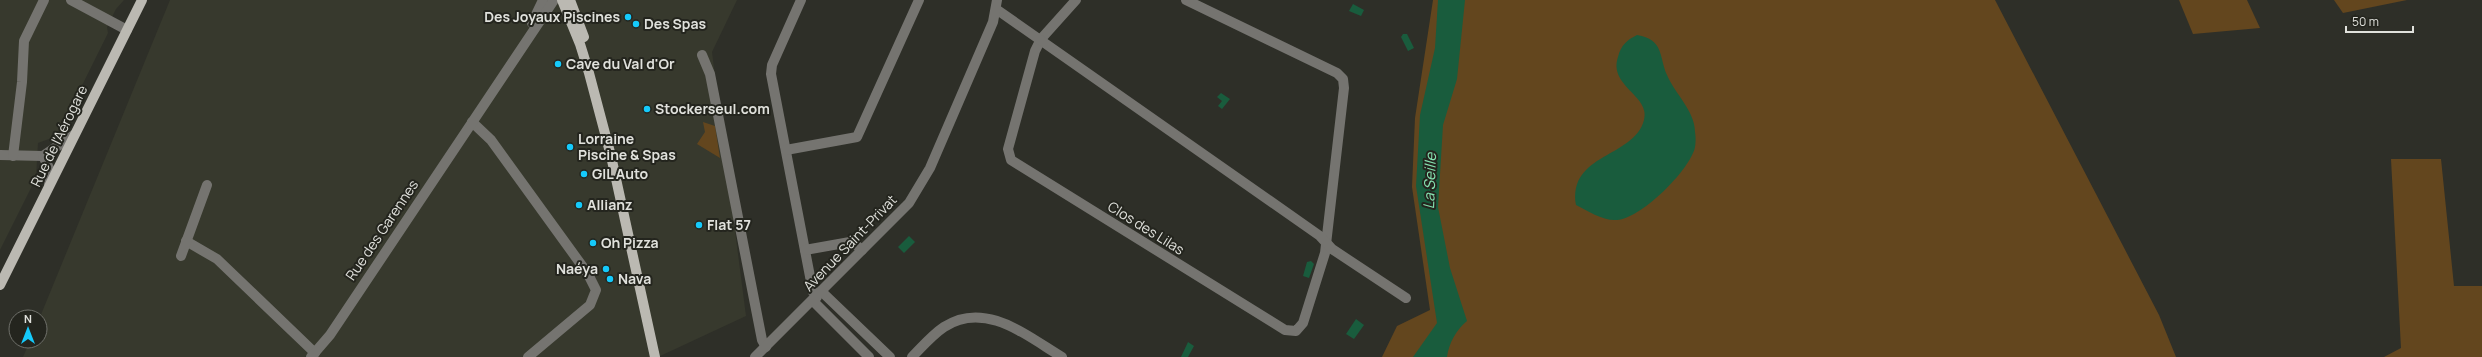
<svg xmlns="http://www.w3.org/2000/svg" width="2482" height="357" viewBox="0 0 2482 357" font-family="Manrope,sans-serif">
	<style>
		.built { fill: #37392d }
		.green { fill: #63461e }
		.water { fill: #195c3d }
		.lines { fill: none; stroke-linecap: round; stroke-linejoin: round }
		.minor { stroke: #757470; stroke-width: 10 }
		.major { stroke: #bbb9b2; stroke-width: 10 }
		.poi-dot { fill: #15cafb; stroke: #24251e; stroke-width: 1.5 }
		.labels { text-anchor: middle; stroke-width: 4; stroke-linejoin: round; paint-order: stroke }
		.poi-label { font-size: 14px; font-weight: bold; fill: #e0e1dc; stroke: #24251e; text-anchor: start }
		.street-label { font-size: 14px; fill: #e0e1dc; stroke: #24251e }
		.water-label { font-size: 15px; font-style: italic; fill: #87e4b2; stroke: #24251e }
	</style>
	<rect width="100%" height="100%" fill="#2e2f28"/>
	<!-- built -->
	<g class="built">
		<polygon points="0,0 124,0 116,9 107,27 108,33 57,136 38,143 36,178 0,250"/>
		<polygon points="170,0 737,0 712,52 746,316 658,357 23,357 30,341 40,341 40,317"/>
	</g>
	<!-- green -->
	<g class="green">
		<polygon points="1433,0 1995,0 2159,315 2176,357 1382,357 1397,326 1430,310 1412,187 1415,118"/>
		<polygon points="2179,0 2247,0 2260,28 2193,34"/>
		<polygon points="2334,0 2407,0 2343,13"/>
		<polygon points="703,122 715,126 720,158 697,144 705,132"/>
		<polygon points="2391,159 2441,159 2454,286 2482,286 2482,357 2384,357 2401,348"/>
	</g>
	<!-- water -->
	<g class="water">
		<path d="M1438,0H1465L1457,79L1443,125L1438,207L1450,268L1467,321C1456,330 1449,343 1447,357H1413L1437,323L1416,186L1420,115L1435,48Z"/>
		<polygon points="1353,4 1364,10 1361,16 1349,11"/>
		<polygon points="1403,34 1407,34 1414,48 1408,51 1401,37"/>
		<path d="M1637,35C1664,39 1659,57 1667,75C1675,94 1695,111 1695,132C1696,138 1696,148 1693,153C1684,175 1641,218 1617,220C1603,221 1588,211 1576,205C1568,153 1634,158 1644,120C1651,96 1608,86 1618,57C1621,45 1627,40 1637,35Z"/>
		<polygon points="1221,93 1230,99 1222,109 1218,106 1222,101 1217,97"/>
		<polygon points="909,236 915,242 904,253 898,247"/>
		<polygon points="1311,261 1314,264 1309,278 1303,276 1307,262"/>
		<polygon points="1356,319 1364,325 1354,339 1346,334"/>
		<polygon points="1188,342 1194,346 1188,357 1181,357"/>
	</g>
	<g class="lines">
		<!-- minor -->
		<g class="minor">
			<polyline points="71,0 127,30"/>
			<polyline points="801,0 772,65 771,74 813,292 817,297"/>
			<polyline points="1076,0 1041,39 1035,51 1008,149 1011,160 1285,330 1296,331 1303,323 1325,253 1344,88 1343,79 1337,73 1186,0"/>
			<polyline points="996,9 1320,236 1332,249 1406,298"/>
			<polyline points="532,23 543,0"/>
			<polyline points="702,55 710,74 762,340 766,347"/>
			<polyline points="472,122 491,140 588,274 596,290 590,305 528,357"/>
			<polyline points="786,150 857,137 919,0"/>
			<polyline points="0,155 43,156 74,135"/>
			<polyline points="13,156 22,82 24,41 44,0"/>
			<polyline points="43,156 51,172 49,184"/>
			<polyline points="186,241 217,259 315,353"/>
			<polyline points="805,250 850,242 855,244 862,250"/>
			<polyline points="181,256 207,185"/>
			<polyline points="822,292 890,357"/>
			<polyline points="813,301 869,357"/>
			<polyline points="311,357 330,335 554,0"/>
			<polyline points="755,357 909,203 930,168 993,22 997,0"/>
			<path d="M912,357C922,347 932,335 944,327C985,300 1027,336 1062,357"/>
		</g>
		<!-- major -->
		<g class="major">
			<polyline points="562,0 580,44 589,73 611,156 655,357"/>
			<polyline points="570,0 584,37"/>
			<polyline points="0,285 142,0"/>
		</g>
	</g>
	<!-- markers -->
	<g class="poi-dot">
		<circle cx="628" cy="17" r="4"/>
		<circle cx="636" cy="24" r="4"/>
		<circle cx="558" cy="64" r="4"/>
		<circle cx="647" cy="109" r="4"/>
		<circle cx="570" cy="147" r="4"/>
		<circle cx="584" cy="174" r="4"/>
		<circle cx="579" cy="205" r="4"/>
		<circle cx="699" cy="225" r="4"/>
		<circle cx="593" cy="243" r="4"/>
		<circle cx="606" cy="269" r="4"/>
		<circle cx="610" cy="279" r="4"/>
	</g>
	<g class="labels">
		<!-- poi labels -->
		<g class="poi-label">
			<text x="620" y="22" text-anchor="end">Des Joyaux Piscines</text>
			<text x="644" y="29">Des Spas</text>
			<text x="566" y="69">Cave du Val d'Or</text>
			<text x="655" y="114">Stockerseul.com</text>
			<text x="578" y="144">Lorraine<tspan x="578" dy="16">Piscine &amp; Spas</tspan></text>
			<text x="592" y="179">GIL Auto</text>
			<text x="587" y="210">Allianz</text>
			<text x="707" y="230">Flat 57</text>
			<text x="601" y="248">Oh Pizza</text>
			<text x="598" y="274" text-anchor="end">Naéya</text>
			<text x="618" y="284">Nava</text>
		</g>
		<!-- street labels -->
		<g class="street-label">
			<text transform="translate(59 136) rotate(-64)" y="5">Rue de l'Aérogare</text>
			<text transform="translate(1146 228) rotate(32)" y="5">Clos des Lilas</text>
			<text transform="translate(382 230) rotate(-56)" y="5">Rue des Garennes</text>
			<text transform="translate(850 243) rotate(-46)" y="5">Avenue Saint-Privat</text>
		</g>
		<!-- water labels -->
		<g class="water-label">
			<text transform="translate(1430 181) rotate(-88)" y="5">La Seille</text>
		</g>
	</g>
	<!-- north arrow -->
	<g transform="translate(28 329)"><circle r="19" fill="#24251e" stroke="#6f706a"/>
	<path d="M0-3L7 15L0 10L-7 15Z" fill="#15cafb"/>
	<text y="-6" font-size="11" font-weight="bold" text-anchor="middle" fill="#e0e1dc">N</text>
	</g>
	<!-- scale -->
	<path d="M2346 26v6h67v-6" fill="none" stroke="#e0e1dc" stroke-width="2"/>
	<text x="2352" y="26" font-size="12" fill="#e0e1dc" stroke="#24251e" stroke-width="3" paint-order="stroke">50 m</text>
</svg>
